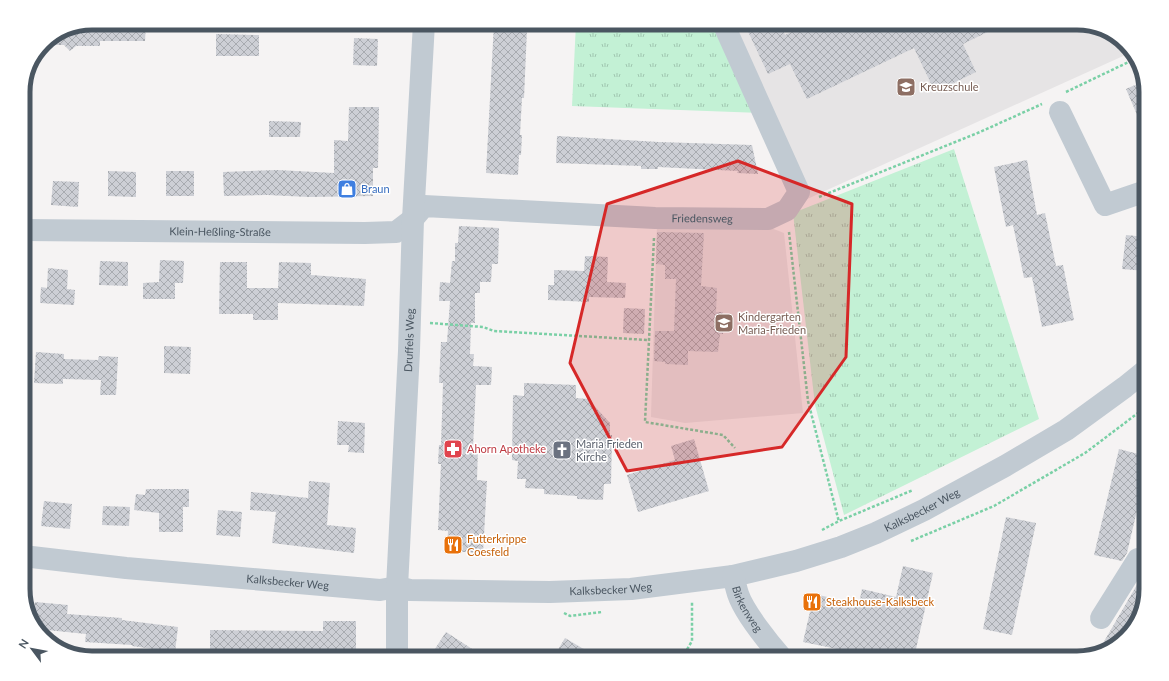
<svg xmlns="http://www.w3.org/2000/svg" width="1169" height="681" viewBox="0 0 1169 681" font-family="Lato,sans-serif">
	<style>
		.education { fill: #e6e4e5 }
		.park { fill: url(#park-tufts) }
		.building { fill: url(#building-cross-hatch) }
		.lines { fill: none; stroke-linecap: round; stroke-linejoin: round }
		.path { stroke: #7ad0a6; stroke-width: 2.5; stroke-dasharray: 3 2; stroke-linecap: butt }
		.minor { stroke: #c1cad2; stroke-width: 22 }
		.marked { fill: #d62828; fill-opacity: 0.2; stroke: #d62828; stroke-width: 3; stroke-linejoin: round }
		.labels { text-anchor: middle; stroke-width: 3; stroke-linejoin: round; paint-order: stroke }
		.education-label { font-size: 11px; fill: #785e54; stroke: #fff; text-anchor: start }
		.shop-label { font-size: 11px; fill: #366cbe; stroke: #fff; text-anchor: start }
		.street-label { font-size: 11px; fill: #4a5661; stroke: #fff }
		.worship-label { font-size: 11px; fill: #5b616d; stroke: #fff; text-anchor: start }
		.health-label { font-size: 11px; fill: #be3a42; stroke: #fff; text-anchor: start }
		.food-label { font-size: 11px; fill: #c56008; stroke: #fff; text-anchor: start }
		.rim { fill: none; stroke: #4a5661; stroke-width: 5 }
	</style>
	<defs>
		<pattern id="park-tufts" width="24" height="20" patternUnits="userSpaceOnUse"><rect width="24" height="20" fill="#c3f1d5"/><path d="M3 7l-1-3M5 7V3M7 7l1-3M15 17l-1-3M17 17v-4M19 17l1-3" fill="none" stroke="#a0c6b0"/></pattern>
		<pattern id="building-cross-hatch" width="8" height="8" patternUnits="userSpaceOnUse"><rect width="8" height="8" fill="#cdcfd5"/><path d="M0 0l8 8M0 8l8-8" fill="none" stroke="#a8abb0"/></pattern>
	</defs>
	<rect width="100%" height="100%" fill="#f5f3f3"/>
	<!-- education -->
	<g class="education">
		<polygon points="731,23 1077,23 1111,32 1132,52 805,200"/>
		<polygon points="657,224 771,228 784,233 803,413 685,423 651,417"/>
	</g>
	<!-- park -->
	<g class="park">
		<polygon points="576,23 721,23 761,113 572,106"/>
		<polygon points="954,149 1039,419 844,515 815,405 793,213"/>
	</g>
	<!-- building -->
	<g class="building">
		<polygon points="92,23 146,23 145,41 100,41 100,46 76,46 70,51 64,45 42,45 43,43 66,28"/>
		<polygon points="494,23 526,23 525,29 527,29 524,98 522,98 520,135 522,135 521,155 519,155 518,175 486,173"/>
		<polygon points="744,23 780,23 785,35 810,23 1006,23 963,44 976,72 935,92 914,48 807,99 790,64 768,74"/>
		<polygon points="216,34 259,35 259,56 216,56"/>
		<polygon points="354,38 378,39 377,66 353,65"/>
		<polygon points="1144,81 1146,88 1146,136 1126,89"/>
		<polygon points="349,107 379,107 378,168 373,168 373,196 309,197 267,195 224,196 223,172 277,170 334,173 334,140 348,141"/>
		<polygon points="269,121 301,122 300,137 269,137"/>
		<polygon points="557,136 659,142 752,145 758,174 737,173 738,171 658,167 658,169 641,169 641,166 556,163"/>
		<polygon points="1027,160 1037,215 1045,213 1056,266 1063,265 1074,320 1042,327 1032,277 1024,278 1013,225 1006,227 994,167"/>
		<polygon points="108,171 136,172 136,197 108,196"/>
		<rect x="166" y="171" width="28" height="25"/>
		<polygon points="53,181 79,182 78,207 51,205"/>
		<polygon points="459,226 499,228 498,264 492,264 491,282 480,282 480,293 475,293 475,323 471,323 470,354 474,354 473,366 492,367 491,385 476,385 473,447 478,447 477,480 487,481 483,553 447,551 448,531 438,530 441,464 438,464 439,445 441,445 443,383 439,383 441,342 447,342 450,301 439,301 440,282 450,283 452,261 455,261 455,243 458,243"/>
		<polygon points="657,232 704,233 701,286 717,288 716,312 723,312 723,334 720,334 718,352 688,351 688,365 665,364 665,362 654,361 655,331 674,331 676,279 665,279 665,265 656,264"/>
		<polygon points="1126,235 1146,237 1146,271 1122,269"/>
		<polygon points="585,256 608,257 607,282 626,283 625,298 589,297 589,302 548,300 548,285 554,285 554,270 584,271"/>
		<polygon points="160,260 184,261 183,283 175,283 175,299 143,299 143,283 159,282"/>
		<polygon points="100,261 128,262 128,286 99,285"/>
		<polygon points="220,262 247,262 247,288 278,288 279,262 311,263 311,275 366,279 364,306 278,303 278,320 253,320 253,314 219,314"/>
		<polygon points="48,268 68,270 67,289 75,290 74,305 40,303 41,287 47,288"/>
		<polygon points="624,308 645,309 644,334 623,333"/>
		<polygon points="164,346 191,347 190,374 164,373"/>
		<polygon points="36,352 64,354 64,359 98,360 99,356 118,357 116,395 100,395 101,380 63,379 63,384 34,383"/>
		<polygon points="524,383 576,385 576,398 588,399 610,423 610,435 612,435 611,484 604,484 603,500 577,499 577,496 544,494 544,489 525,488 526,479 517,479 518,461 512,460 513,395 524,396"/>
		<polygon points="338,421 365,423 364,453 348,452 349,445 337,445"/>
		<polygon points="694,439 709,491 638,512 627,475 675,460 671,446"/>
		<polygon points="1119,449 1146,456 1146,472 1127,553 1122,561 1094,555"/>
		<polygon points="309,481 330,483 327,525 356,528 354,553 272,543 276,512 250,510 251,492 308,498"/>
		<polygon points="146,489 189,489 189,507 183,507 183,532 159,532 159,513 134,510 136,494 145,495"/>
		<polygon points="44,501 72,504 70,529 41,526"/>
		<polygon points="103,506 130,507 129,526 102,525"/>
		<polygon points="218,510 242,512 240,537 216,535"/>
		<polygon points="1006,517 1036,523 1012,635 983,629"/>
		<polygon points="903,566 933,573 914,658 835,658 837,649 803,642 814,594 859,604 862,589 896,597"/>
		<polygon points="1142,576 1146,576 1146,589 1137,623 1112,649 1098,652"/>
		<polygon points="35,602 68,605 67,614 122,618 122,620 178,627 175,652 132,646 132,645 85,642 86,634 37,629 35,627 33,622"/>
		<polygon points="323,621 356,621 356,658 275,658 275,652 237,652 237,658 210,658 210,630 323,631"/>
		<polygon points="446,632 486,658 429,658"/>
		<polygon points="565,638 599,658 553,658"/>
	</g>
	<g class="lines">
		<!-- path -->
		<g class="path">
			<polyline points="1066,92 1137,58"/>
			<polyline points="819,197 980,132 1042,104"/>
			<polyline points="789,232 808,401 839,522"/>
			<polyline points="654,238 645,422 723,435 735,448"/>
			<polyline points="430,323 483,327 494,331 648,340"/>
			<polyline points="822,530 839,521 913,490"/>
			<polyline points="911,541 994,506 1085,453 1146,407"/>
			<polyline points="564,613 570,616 602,612"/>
			<polyline points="682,658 692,641 692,601"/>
		</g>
		<!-- minor -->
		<g class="minor">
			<polyline points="1060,112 1105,205 1146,191"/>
			<path id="s1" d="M23,230L365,233L396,232L413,219L424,206L655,218L768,219L787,210L799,192L723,23"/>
			<path id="s2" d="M23,556L126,568L380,590L397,587L410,590L550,592L631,589L733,576L796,561L841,547L876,533L924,510L1005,466L1066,430L1125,387L1146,370"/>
			<path id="s3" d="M733,576C735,582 736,588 738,594C744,612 769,643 782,658"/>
			<polyline points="1101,618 1138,559 1146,564"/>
			<path id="s4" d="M397,658V587L409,351L413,219L424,23"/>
		</g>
	</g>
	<!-- marked area -->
	<path class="marked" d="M738,161L852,204L846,357L782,447L627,471L570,363L607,204Z"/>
	<!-- icons -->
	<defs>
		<g id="school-square" transform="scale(1)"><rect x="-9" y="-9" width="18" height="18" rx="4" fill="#8d6e63" stroke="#fff"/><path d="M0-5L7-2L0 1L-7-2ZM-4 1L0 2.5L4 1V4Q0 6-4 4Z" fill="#fff"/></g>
		<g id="shop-square" transform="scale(1)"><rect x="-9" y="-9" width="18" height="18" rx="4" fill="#3f7fe0" stroke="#fff"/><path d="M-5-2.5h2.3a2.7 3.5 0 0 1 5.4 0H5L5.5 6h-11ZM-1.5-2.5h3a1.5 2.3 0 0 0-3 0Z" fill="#fff"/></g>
		<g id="pharmacy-square" transform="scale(1)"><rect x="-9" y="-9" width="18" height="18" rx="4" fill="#e0444e" stroke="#fff"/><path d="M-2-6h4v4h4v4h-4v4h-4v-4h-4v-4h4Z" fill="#fff"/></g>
		<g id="church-square" transform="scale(1)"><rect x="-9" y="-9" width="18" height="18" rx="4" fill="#6b7280" stroke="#fff"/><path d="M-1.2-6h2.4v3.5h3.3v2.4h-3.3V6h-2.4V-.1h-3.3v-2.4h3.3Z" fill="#fff"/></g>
		<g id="restaurant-square" transform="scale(1)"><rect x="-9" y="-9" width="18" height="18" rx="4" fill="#e8710a" stroke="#fff"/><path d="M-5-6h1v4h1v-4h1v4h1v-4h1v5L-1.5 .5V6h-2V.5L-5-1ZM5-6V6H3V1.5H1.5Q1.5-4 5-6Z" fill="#fff"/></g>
	</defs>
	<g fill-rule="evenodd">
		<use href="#school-square" x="906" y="87"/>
		<use href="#shop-square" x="347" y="189"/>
		<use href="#school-square" x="724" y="323"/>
		<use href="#pharmacy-square" x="453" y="449"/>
		<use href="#church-square" x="562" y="450"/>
		<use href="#restaurant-square" x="453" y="545"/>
		<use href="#restaurant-square" x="812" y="602"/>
	</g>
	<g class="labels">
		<!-- education labels -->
		<g class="education-label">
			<text x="920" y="91">Kreuzschule</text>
			<text x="738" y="321">Kindergarten<tspan x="738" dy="13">Maria-Frieden</tspan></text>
		</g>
		<!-- shop labels -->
		<g class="shop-label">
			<text x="361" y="193">Braun</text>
		</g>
		<!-- street labels -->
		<g class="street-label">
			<text dy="4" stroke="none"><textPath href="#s1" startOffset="690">Friedensweg</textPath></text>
			<text dy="4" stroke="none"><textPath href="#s1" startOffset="197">Klein-Heßling-Straße</textPath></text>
			<text dy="4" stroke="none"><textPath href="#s4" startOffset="318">Druffels Weg</textPath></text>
			<text dy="4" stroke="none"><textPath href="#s2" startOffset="914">Kalksbecker Weg</textPath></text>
			<text dy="4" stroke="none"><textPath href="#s2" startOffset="266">Kalksbecker Weg</textPath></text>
			<text dy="4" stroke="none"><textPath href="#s2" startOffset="590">Kalksbecker Weg</textPath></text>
			<text dy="4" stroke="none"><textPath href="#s3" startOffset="36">Birkenweg</textPath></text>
		</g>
		<!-- worship labels -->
		<g class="worship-label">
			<text x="576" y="448">Maria Frieden<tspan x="576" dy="13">Kirche</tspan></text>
		</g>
		<!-- health labels -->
		<g class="health-label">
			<text x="467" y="453">Ahorn Apotheke</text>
		</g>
		<!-- food labels -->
		<g class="food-label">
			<text x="467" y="543">Futterkrippe<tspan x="467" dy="13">Coesfeld</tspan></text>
			<text x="826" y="606">Steakhouse-Kalksbeck</text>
		</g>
	</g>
	<!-- crop -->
	<path d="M0 0H1169V681H0ZM92 30H1077A62 62 0 0 1 1139 92V589A62 62 0 0 1 1077 651H92A62 62 0 0 1 30 589V92A62 62 0 0 1 92 30Z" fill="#fff" fill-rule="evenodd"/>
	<path class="rim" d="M92 30H1077A62 62 0 0 1 1139 92V589A62 62 0 0 1 1077 651H92A62 62 0 0 1 30 589V92A62 62 0 0 1 92 30Z"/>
	<!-- north arrow -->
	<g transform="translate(32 649) rotate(302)" stroke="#ffffff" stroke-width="3" paint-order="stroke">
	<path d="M0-3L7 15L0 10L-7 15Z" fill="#4a5661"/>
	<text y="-6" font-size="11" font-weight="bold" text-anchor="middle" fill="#4a5661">N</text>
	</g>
</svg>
